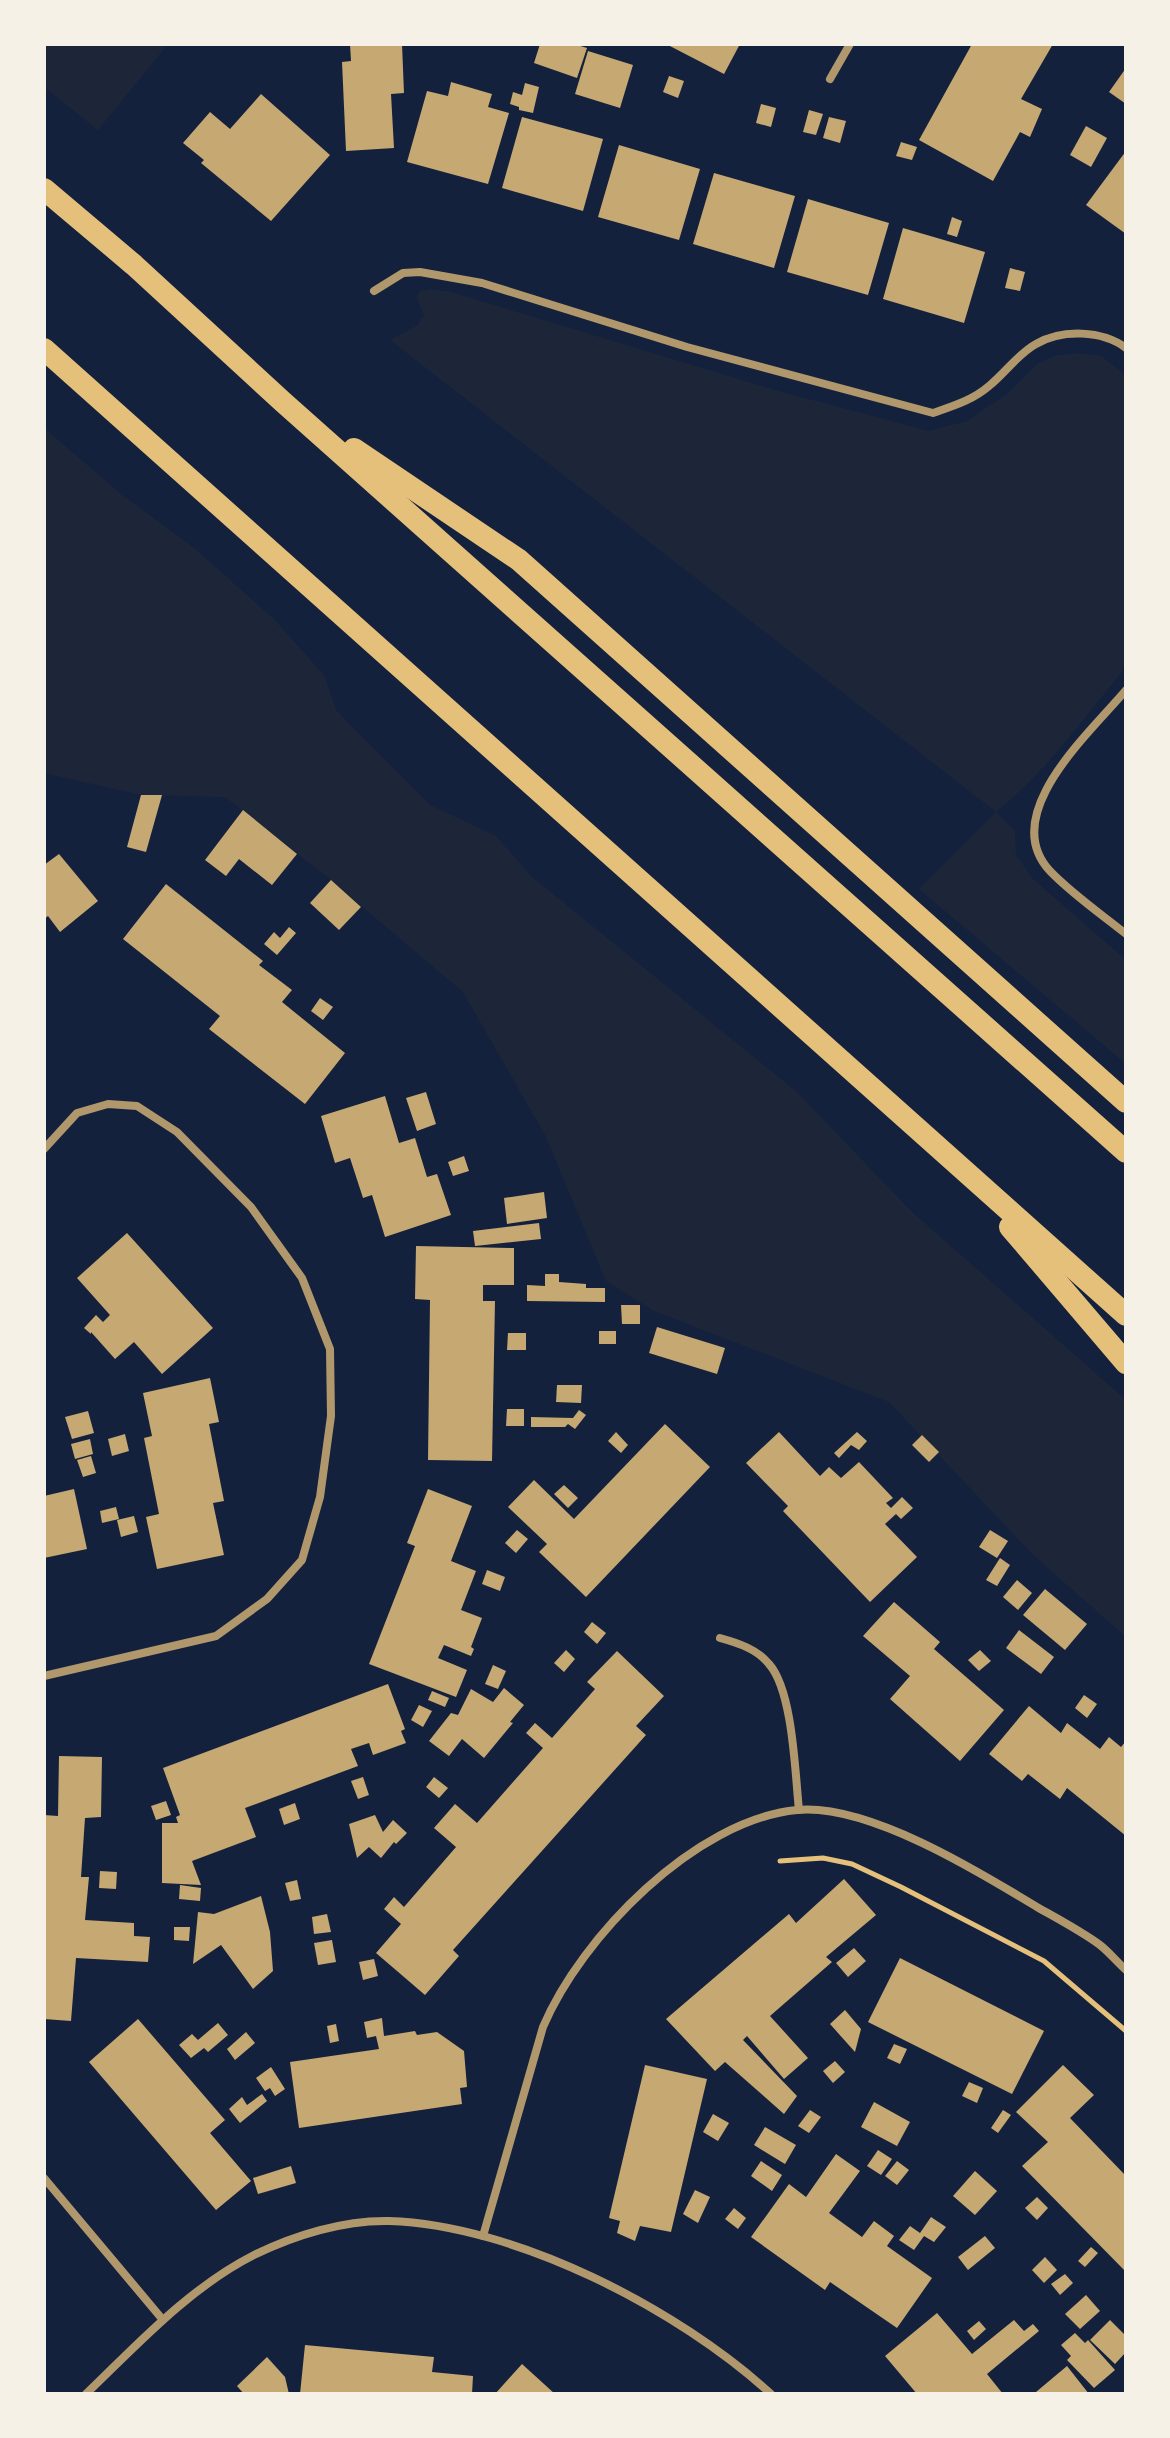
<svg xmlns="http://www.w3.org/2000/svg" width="1170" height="2438" viewBox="0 0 1170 2438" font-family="Roboto,sans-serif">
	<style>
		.green { fill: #1d2539 }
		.building { fill: #c6a872 }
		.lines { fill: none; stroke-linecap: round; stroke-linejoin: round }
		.path { stroke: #e5c07b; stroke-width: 5 }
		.minor { stroke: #b1986c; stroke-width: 8 }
		.trunk { stroke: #e5c07b; stroke-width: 22 }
	</style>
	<rect width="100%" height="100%" fill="#14213d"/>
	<!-- green -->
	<g class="green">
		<polygon points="44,44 168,44 98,130 44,87"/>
		<path d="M431,289L451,292L775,390L929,431L967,421L1008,393L1037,364L1054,356L1078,353L1101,356L1126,375V667C1085,716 1046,772 996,812L1015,831L1016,855L1033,879L1126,960V1064L919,889L996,812L390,340L418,325L424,315L417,299L420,291Z"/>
		<polygon points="44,428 122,495 193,547 274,619 324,675 336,710 430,805 496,836 532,877 797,1092 911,1211 1126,1400 1126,1637 1032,1554 889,1402 654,1311 606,1281 546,1137 463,992 331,880 225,797 141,795 44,773"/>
	</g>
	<!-- building -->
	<g class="building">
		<polygon points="350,44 402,44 404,93 391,94 394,148 346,151 342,62 351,61"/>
		<polygon points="540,44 574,44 587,48 577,78 534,63"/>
		<polygon points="666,44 740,44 724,74"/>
		<polygon points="972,44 1053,44 1021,99 1042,109 1030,137 1020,132 993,181 919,140"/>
		<polygon points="588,51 633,65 620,108 575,94"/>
		<polygon points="1126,68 1126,104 1109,92"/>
		<polygon points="669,76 684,81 678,98 663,92"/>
		<polygon points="451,82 492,94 488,107 509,113 488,184 407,162 427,91 448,96"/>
		<polygon points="525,83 539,87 533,113 519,110 519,107 510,104 513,92 522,95"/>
		<polygon points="261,94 330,155 271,221 201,163 204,160 183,143 210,112 230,129"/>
		<polygon points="761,104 776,108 771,127 756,123"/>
		<polygon points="809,110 823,114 816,135 803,132"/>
		<polygon points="522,117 603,139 583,211 502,188"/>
		<polygon points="829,117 846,121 840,143 823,138"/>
		<polygon points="1086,126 1107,138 1091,167 1070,155"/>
		<polygon points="901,142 917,147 912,160 896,156"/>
		<polygon points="619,145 700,169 679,240 598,217"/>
		<polygon points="1126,151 1126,234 1086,205"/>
		<polygon points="714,173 795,196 774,268 693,244"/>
		<polygon points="808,199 889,223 868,295 787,272"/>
		<polygon points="952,217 962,221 957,237 947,234"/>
		<polygon points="903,228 985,252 964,323 883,299"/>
		<polygon points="1010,268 1025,272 1020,291 1005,288"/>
		<polygon points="141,795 162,795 146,852 127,847"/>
		<polygon points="243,810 297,854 272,885 239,859 226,876 205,860"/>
		<polygon points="59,854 98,901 60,932 48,916 44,919 44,865"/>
		<polygon points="331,880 361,907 339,930 310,903"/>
		<polygon points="166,884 263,961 259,965 292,990 282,1002 345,1053 305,1104 209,1029 220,1016 123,939"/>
		<polygon points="289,927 296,933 277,955 264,944 274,932 280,938"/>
		<polygon points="320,998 333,1007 323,1020 311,1011"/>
		<polygon points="426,1092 436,1124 417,1131 406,1098"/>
		<polygon points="385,1096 399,1143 415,1138 427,1177 437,1174 451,1215 385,1237 372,1195 363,1198 350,1158 335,1163 321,1116"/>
		<polygon points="464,1156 469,1171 453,1176 448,1162"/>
		<polygon points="544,1192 547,1218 507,1224 504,1198"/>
		<polygon points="539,1223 541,1239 475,1246 473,1231"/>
		<polygon points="127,1233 213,1328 162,1374 134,1342 115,1359 91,1332 91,1334 84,1328 96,1315 103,1322 110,1315 77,1278"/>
		<polygon points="416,1246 514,1248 514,1285 483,1285 483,1301 495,1301 492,1461 428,1460 430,1300 415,1299"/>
		<polygon points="545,1274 559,1274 559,1282 586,1284 586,1288 605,1288 605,1302 527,1301 527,1285 545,1286"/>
		<polygon points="621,1305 640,1305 640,1324 622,1324"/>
		<polygon points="657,1327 725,1348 717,1374 649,1353"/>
		<rect x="599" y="1331" width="17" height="13"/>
		<polygon points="508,1333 526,1333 526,1350 507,1350"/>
		<polygon points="210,1378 219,1422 209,1424 224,1501 213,1503 224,1555 157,1569 146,1517 159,1514 144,1438 152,1436 143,1393"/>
		<polygon points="557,1385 582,1385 581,1403 556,1402"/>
		<polygon points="507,1409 524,1409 524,1426 506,1426"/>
		<polygon points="579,1410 586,1415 575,1429 568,1424 565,1427 531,1427 531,1417 573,1418"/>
		<polygon points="88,1411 94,1433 72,1439 65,1417"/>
		<polygon points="665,1424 710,1467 586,1597 539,1552 547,1544 508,1507 534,1480 574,1519"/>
		<polygon points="616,1432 628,1445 621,1453 608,1441"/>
		<polygon points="779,1432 820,1476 829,1467 841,1478 859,1462 893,1498 886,1503 891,1508 902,1497 913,1508 901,1519 896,1514 885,1524 917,1557 870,1602 783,1511 788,1506 746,1463"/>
		<polygon points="857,1432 867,1441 859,1450 851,1445 839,1458 834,1453"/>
		<polygon points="125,1434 129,1451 112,1456 108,1439"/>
		<polygon points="922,1435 939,1452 929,1462 912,1445"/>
		<polygon points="90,1439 93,1454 75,1459 71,1444"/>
		<polygon points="91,1456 96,1473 83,1477 77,1460"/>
		<polygon points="564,1485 578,1498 568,1508 554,1494"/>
		<polygon points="74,1489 87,1549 44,1558 44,1496"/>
		<polygon points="428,1489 472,1506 451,1561 476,1571 461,1610 482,1618 471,1647 474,1649 471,1656 444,1645 438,1658 467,1670 456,1697 369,1664 415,1546 407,1543"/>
		<polygon points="116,1507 119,1519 102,1523 100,1511"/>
		<polygon points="134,1516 138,1532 121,1537 117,1520"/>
		<polygon points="517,1530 528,1539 516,1553 505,1543"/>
		<polygon points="990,1530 1008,1541 997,1558 979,1547"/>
		<polygon points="1000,1558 1010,1565 997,1586 986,1580"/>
		<polygon points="487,1570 505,1577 500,1591 482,1584"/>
		<polygon points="1017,1580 1032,1593 1018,1610 1003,1597"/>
		<polygon points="1045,1589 1087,1624 1065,1650 1023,1615"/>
		<polygon points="894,1602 940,1642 934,1649 1004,1710 960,1761 890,1699 910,1676 863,1636"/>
		<polygon points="592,1622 606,1633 597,1644 584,1632"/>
		<polygon points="1019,1630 1054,1657 1041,1674 1006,1648"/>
		<polygon points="566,1650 575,1659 564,1672 554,1663"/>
		<polygon points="980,1650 991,1661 979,1671 968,1660"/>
		<polygon points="617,1651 664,1696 636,1726 646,1735 453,1950 459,1956 425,1995 376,1953 401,1924 384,1909 394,1897 404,1907 456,1847 434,1828 455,1804 477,1823 543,1748 526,1733 535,1723 552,1738 595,1689 587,1682"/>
		<polygon points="493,1665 506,1671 498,1689 485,1684"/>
		<polygon points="388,1684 405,1729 401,1731 406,1743 373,1755 369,1743 351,1749 358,1766 245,1808 256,1837 192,1861 201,1885 162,1883 162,1823 178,1823 176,1817 180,1815 163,1768"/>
		<polygon points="504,1688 524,1705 510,1722 513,1723 484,1758 462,1739 449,1756 429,1741 451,1713 458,1715 471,1689 493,1702"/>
		<polygon points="432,1691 449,1698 445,1707 428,1700"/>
		<polygon points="1084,1695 1097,1704 1087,1718 1075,1708"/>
		<polygon points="419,1705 432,1711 423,1727 411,1720"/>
		<polygon points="1029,1706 1061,1733 1067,1723 1100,1749 1109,1737 1121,1747 1126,1741 1126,1836 1067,1788 1060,1799 1028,1774 1022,1781 989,1754"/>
		<polygon points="59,1756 102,1757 101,1817 85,1818 81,1877 89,1877 85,1920 134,1923 134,1936 150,1937 148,1962 76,1958 71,2021 44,2019 44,1815 58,1816"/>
		<polygon points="363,1777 369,1795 358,1799 351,1781"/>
		<polygon points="434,1777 448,1788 439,1798 426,1787"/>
		<polygon points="166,1801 171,1815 156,1820 151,1806"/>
		<polygon points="295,1803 300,1819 284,1825 279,1809"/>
		<polygon points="375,1815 383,1832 393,1820 407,1833 396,1844 394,1842 381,1858 369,1847 357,1858 349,1824"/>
		<polygon points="100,1871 117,1872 116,1889 99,1888"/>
		<polygon points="844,1879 876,1915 826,1957 832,1962 770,2016 808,2058 784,2079 747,2036 743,2040 797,2096 784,2114 725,2062 715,2071 666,2019 789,1914 796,1923"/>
		<polygon points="297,1880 301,1899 290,1901 285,1883"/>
		<polygon points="180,1885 201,1888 200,1901 179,1899"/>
		<polygon points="261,1896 270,1932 273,1971 253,1989 221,1945 193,1964 198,1912 214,1914"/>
		<polygon points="327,1914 331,1932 314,1934 312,1917"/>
		<polygon points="174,1927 190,1927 189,1941 174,1940"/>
		<polygon points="332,1940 336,1962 318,1965 314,1943"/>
		<polygon points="854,1948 866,1961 848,1977 836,1963"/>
		<polygon points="900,1958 1044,2031 1012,2094 868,2022"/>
		<polygon points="374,1959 378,1976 363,1980 359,1962"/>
		<polygon points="845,2010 861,2029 855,2052 830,2024"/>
		<polygon points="382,2018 384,2036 415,2031 417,2035 437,2032 464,2051 467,2087 460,2088 462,2104 299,2128 290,2062 379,2049 376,2036 367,2038 364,2022"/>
		<polygon points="138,2019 225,2120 210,2133 251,2181 216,2210 89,2062"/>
		<polygon points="218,2023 228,2035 208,2052 204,2048 191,2058 179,2045 192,2034 198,2040"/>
		<polygon points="336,2024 339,2041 330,2043 327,2026"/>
		<polygon points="246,2032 255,2043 235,2060 227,2049"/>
		<polygon points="894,2044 907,2049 900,2064 887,2058"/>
		<polygon points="835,2061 845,2072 833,2083 823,2071"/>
		<polygon points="645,2065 707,2079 671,2232 640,2226 635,2241 617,2233 620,2221 609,2218"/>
		<polygon points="1063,2065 1094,2095 1070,2118 1126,2176 1126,2272 1022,2166 1048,2142 1016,2112"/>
		<polygon points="271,2067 285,2089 275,2096 270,2088 265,2091 256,2078"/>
		<polygon points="969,2082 983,2088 977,2103 962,2096"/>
		<polygon points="262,2094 267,2101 240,2123 229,2109 242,2097 247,2105"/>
		<polygon points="874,2102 910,2122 897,2146 861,2127"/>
		<polygon points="810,2110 821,2117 809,2133 798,2126"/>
		<polygon points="1003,2110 1011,2115 998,2133 991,2128"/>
		<polygon points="713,2114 729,2123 718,2141 703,2132"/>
		<polygon points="765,2127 796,2145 785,2164 754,2145"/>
		<polygon points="878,2150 892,2159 881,2175 867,2166"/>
		<polygon points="836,2154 860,2171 829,2213 862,2237 874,2221 894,2236 887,2246 932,2278 897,2328 830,2282 825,2290 751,2237 789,2184 806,2197"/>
		<polygon points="761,2161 782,2175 772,2191 751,2176"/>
		<polygon points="897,2161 909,2170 897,2185 885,2176"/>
		<polygon points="291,2166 296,2183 258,2194 253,2178"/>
		<polygon points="975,2171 997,2191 975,2215 953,2196"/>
		<polygon points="695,2190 710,2197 698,2223 683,2214"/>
		<polygon points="1037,2197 1048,2208 1037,2220 1025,2208"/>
		<polygon points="734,2208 746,2218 738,2229 725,2219"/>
		<polygon points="931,2217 946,2227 934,2242 924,2236 914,2250 899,2240 910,2226 920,2233"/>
		<polygon points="985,2236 995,2248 968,2270 958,2257"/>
		<polygon points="1091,2247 1098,2253 1085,2267 1078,2261"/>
		<polygon points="1045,2257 1057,2270 1044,2283 1032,2270"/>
		<polygon points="1065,2274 1073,2283 1060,2295 1051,2284"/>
		<polygon points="1086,2295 1100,2311 1080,2329 1065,2314"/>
		<polygon points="937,2313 972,2354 1014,2320 1024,2331 1033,2324 1039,2331 987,2374 1003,2394 917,2394 885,2356"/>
		<polygon points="1110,2320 1126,2336 1126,2352 1115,2364 1090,2340"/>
		<polygon points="979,2321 986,2329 974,2340 967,2331"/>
		<polygon points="1075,2333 1085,2343 1088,2340 1115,2370 1094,2388 1067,2360 1071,2356 1061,2345"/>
		<polygon points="305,2345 434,2357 432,2372 473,2376 472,2394 300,2394"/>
		<polygon points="267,2357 285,2377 289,2394 244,2394 237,2386"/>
		<polygon points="522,2364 555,2394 495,2394"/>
		<polygon points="1067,2366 1089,2394 1038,2394 1036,2392"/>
	</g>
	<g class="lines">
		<!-- path -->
		<polyline class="path" points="780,1861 823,1858 852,1864 901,1887 1044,1961 1126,2031"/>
		<!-- minor -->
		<g class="minor">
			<polyline points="830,79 850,44"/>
			<path d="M374,291L403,273L420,272L482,283L687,347L933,413C953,406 973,400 989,386C1005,373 1019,353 1036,344C1062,329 1102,330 1126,348"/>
			<path d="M1126,690C1091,732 997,814 1050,871C1072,894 1101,914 1126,934"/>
			<polyline points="44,1149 77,1113 108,1104 137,1106 177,1132 251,1207 302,1278 330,1349 331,1416 320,1497 302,1560 267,1599 216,1636 44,1676"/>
			<path d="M720,1638C738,1643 757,1649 769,1664C793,1691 795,1773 799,1810"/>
			<polyline points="44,2178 163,2320"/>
			<path d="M483,2236L543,2027C581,1937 695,1820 797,1810C867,1803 978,1871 1037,1907C1058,1919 1081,1931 1100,1945C1109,1952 1117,1962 1126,1970"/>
			<path d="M86,2394C138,2344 189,2288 254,2255C295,2235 344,2220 389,2221C516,2225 678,2309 771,2394"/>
		</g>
		<!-- trunk -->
		<g class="trunk">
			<polyline points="44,189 134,265 283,402 1126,1152"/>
			<polyline points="44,349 1126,1315"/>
			<polyline points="354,449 519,560 1126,1102"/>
			<polyline points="1010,1227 1126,1363"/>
		</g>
	</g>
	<!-- border -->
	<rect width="1170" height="2438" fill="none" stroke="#f6f1e7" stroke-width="92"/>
</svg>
